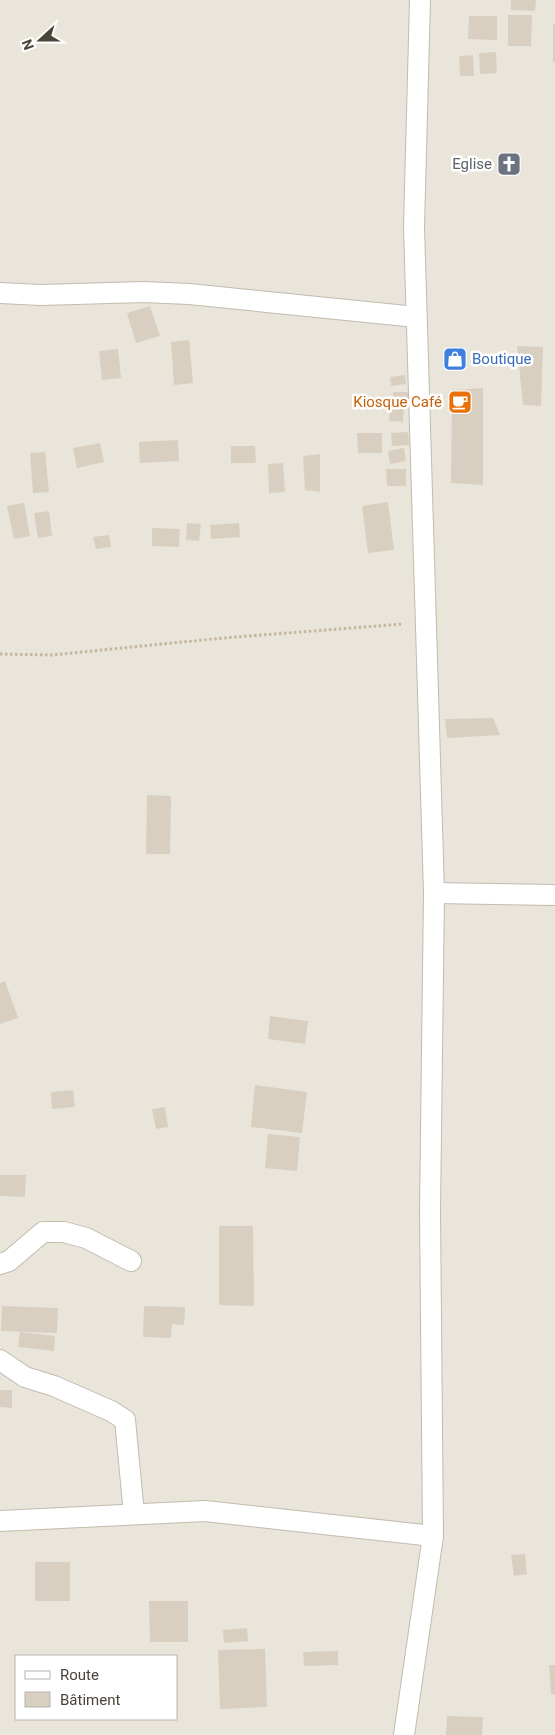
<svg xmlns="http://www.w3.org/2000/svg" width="555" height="1735" viewBox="0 0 555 1735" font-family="Roboto,sans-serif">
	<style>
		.residential { fill: #eae5da; fill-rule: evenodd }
		.building { fill: #d8cfc1 }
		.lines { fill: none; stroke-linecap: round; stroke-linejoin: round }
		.street-casing { stroke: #c2bbae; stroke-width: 22 }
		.path { stroke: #c4b79f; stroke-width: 3; stroke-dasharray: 2.5 2.5; stroke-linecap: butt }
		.street { stroke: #fff; stroke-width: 20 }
		.labels { text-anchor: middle; stroke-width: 5; stroke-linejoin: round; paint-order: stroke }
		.worship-label { font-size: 15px; fill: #5b616d; stroke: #fff; text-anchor: end }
		.shop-label { font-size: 15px; fill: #366cbe; stroke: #fff; text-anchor: start }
		.food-label { font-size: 15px; fill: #c56008; stroke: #fff; text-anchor: end }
	</style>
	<rect width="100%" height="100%" fill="#f6f3ec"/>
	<!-- residential -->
	<path class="residential" d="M0,0H555V1735H0ZM16,1656H176V1719H16Z"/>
	<!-- building -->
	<g class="building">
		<polygon points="511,0 536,0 535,11 511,10"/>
		<polygon points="508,15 532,15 531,46 508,46"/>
		<polygon points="469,16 497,16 497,40 468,39"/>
		<rect x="553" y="24" width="2" height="38"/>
		<polygon points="496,52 497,73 480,74 479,53"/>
		<polygon points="473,55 474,76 460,76 459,56"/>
		<polygon points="150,306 160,336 136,343 127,313"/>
		<polygon points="189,340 193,383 174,385 171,342"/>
		<polygon points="517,346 543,347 541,406 523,405"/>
		<polygon points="118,349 121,378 102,380 99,351"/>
		<polygon points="405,375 406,384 391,386 390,377"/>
		<polygon points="483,388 483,485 451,483 452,390"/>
		<polygon points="393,392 409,392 409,399 393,398"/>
		<polygon points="391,404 404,405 403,422 389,421"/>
		<polygon points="408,432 409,445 392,446 391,433"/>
		<polygon points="357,433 382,433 382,453 358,453"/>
		<polygon points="178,440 179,461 140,463 139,442"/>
		<polygon points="100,443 104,462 77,468 73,448"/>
		<polygon points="231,446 255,446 256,463 231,463"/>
		<polygon points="404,448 406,461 390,464 388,451"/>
		<polygon points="45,452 49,492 33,493 30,453"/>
		<polygon points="320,454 320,492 305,490 303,456"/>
		<polygon points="283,463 285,492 269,493 268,464"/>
		<polygon points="386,469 406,469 406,486 387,486"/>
		<polygon points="388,502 394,550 368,553 362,506"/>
		<polygon points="24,503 30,536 14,539 7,506"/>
		<polygon points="49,511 52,536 38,538 34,513"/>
		<polygon points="187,523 201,524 199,541 186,540"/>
		<polygon points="239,523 240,537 211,539 210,525"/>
		<polygon points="152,528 180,529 179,547 152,546"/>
		<polygon points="109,535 111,547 96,549 93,537"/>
		<polygon points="493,718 500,735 447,738 445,719"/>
		<polygon points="147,795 171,796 170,854 146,854"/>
		<polygon points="5,981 18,1018 0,1024 0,983"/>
		<polygon points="270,1016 308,1021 305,1044 268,1039"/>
		<polygon points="255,1085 307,1092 302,1133 251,1127"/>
		<polygon points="73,1090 75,1107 52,1109 51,1092"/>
		<polygon points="165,1107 168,1127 156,1129 152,1109"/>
		<polygon points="268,1134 300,1137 297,1171 265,1168"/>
		<polygon points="0,1175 26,1175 25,1197 0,1196"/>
		<polygon points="219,1226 253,1226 254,1306 219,1305"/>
		<polygon points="2,1306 58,1308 57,1333 1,1331"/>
		<polygon points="144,1306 185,1307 184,1325 172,1324 171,1338 143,1337"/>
		<polygon points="20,1332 55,1336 54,1351 18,1347"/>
		<polygon points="0,1390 12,1390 12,1408 0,1407"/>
		<polygon points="525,1554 527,1574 514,1576 511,1555"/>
		<rect x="35" y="1562" width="35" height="39"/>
		<polygon points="149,1601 188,1601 188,1642 150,1642"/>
		<polygon points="247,1628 248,1641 224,1643 223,1630"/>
		<polygon points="265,1649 267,1707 220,1709 218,1650"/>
		<polygon points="338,1651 338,1665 304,1666 303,1652"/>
		<polygon points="549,1665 555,1665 555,1694 551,1694"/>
		<polygon points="447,1716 483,1717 482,1735 446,1735"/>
	</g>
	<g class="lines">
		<!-- street casing -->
		<g class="street-casing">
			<g id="street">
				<polyline points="0,293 41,295 144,292 189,294 416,317"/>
				<polyline points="434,893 555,895"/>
				<polyline points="0,1264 9,1261 43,1232 64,1232 86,1238 131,1261"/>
				<polyline points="0,1360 25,1377 54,1386 111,1411 125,1420 134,1514"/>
				<polyline points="0,1521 205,1511 433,1536"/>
				<polyline points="404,1735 433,1536 430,1211 434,893 414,227 420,0"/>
			</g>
		</g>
		<!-- path -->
		<polyline class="path" points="0,654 53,655 223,638 403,624"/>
		<!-- street -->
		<use href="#street" class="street"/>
	</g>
	<!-- icons -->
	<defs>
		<g id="church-square" transform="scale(1.25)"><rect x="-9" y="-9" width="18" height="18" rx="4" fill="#6b7280" stroke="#fff"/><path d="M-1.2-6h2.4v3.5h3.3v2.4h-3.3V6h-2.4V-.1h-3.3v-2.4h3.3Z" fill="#fff"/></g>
		<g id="shop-square" transform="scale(1.25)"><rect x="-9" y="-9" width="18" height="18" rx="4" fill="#3f7fe0" stroke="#fff"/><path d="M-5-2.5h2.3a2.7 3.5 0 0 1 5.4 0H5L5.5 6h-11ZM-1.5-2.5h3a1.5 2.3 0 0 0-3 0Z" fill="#fff"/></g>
		<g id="cafe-square" transform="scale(1.25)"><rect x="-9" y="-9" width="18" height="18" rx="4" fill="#e8710a" stroke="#fff"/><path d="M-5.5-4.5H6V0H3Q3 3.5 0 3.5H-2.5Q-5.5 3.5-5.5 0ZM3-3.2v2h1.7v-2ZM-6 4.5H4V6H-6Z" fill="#fff"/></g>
	</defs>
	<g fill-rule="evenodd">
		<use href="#church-square" x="509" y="164"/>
		<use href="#shop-square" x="455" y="359"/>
		<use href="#cafe-square" x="460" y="402"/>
	</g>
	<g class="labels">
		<!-- worship labels -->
		<g class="worship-label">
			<text x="492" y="169">Eglise</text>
		</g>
		<!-- shop labels -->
		<g class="shop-label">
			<text x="472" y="364">Boutique</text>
		</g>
		<!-- food labels -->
		<g class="food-label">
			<text x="442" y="407">Kiosque Café</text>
		</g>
	</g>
	<!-- legend -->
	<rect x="15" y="1655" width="162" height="65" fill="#ffffff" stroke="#b7b4b0"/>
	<rect x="25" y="1671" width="25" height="8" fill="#ffffff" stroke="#b7b4b0"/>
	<text x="60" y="1680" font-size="15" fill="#4b4439">Route</text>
	<rect x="25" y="1692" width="25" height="15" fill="#d8cfc1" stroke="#b7b4b0"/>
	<text x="60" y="1705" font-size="15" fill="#4b4439">Bâtiment</text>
	<!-- north arrow -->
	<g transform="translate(40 40) rotate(249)" stroke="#ffffff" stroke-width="4" paint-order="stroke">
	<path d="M0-4L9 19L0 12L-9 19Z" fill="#4b4439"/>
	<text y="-8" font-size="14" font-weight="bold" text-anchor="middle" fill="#4b4439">N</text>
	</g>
</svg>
